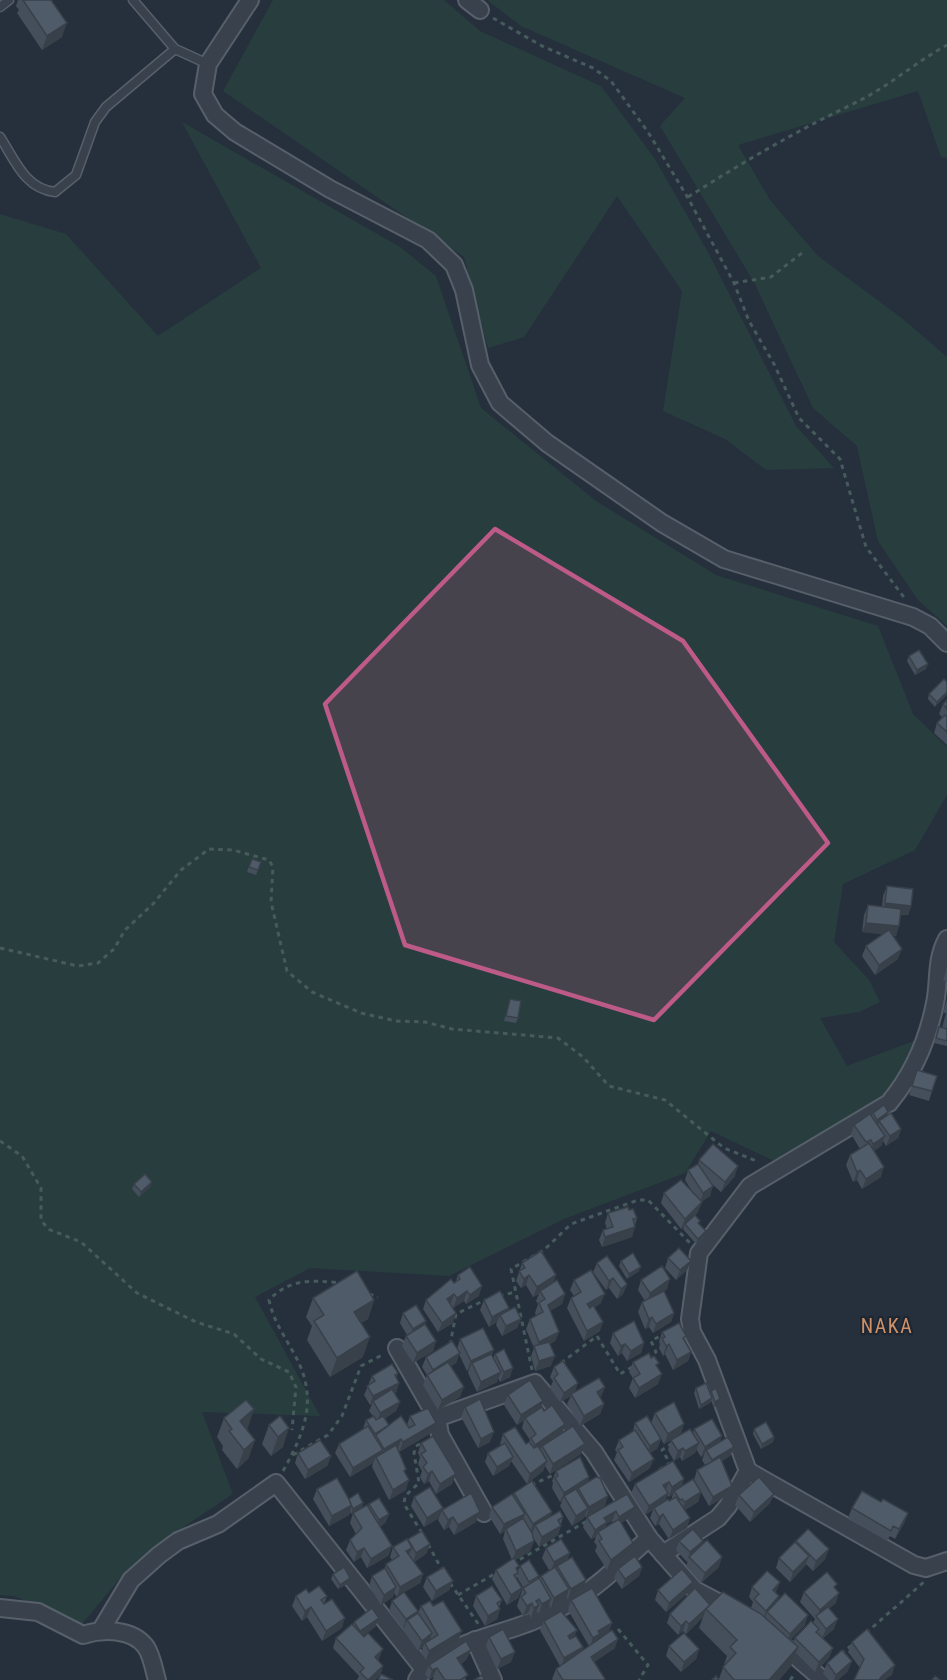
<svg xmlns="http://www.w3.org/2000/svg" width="947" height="1680" viewBox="0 0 947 1680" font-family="'Roboto Condensed',sans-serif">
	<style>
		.green { fill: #283e3e }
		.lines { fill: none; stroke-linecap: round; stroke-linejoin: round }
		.lane-casing { stroke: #57606a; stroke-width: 11 }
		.street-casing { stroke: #57606a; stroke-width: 20 }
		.path { stroke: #475a5c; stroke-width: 3; stroke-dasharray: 4.5 4.5; stroke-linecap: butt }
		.lane { stroke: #39424c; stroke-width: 8 }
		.street { stroke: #39424c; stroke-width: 16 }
		.wall { fill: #454e5b; fill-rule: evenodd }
		.shaded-wall { fill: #38404a }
		.building { fill: #505b6a; stroke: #38404a; stroke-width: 1.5 }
		.marked { fill: #bd5a87; fill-opacity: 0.2; stroke: #bd5a87; stroke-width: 4.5; stroke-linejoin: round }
		.labels { text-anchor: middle; stroke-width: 4.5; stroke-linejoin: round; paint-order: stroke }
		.quarter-label { font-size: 20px; letter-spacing: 1.5px; fill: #cf9169; stroke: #1e2731 }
	</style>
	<rect width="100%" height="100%" fill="#25303c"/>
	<!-- green -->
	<g class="green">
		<polygon points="273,0 444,0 480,31 601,86 655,159 709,254 796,426 834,468 766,470 725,439 663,411 682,291 617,196 524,337 488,348 464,257 223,91"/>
		<polygon points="487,0 947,0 947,158 941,157 918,91 738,145 770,200 818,256 903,319 947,357 947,626 918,600 878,541 857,446 813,408 755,284 660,126 685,98 521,26"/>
		<polygon points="182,122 400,247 436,276 481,408 596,501 716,575 878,626 913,714 947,747 947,795 915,850 843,884 834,942 869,980 880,1002 859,1012 820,1018 847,1066 922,1038 882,1102 776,1162 711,1131 685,1173 564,1219 449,1276 310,1268 255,1297 320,1416 202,1412 233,1494 152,1548 122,1576 81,1625 14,1596 0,1595 0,214 66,234 158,336 261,268"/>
	</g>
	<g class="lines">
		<!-- lane casing -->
		<g class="lane-casing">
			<g id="lane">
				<polyline points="133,0 175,49 208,64"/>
				<polyline points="0,7 9,0"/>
				<path d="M0,137C15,160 25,189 55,192L76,175L95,122L106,107L175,49"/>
			</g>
		</g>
		<!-- street casing -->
		<g class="street-casing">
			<g id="street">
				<polyline points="250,0 208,64 203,94 215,115 235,132 330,189 428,240 454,265 464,290 480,365 500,403 547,443 662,523 724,559 913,617 930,626 947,643"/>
				<polyline points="467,0 480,10"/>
				<polyline points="397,1348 437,1418 535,1383 594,1452 649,1538 663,1554 695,1590 735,1611"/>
				<polyline points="437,1418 440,1435 484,1513"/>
				<path d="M748,1471L707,1360L692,1332L690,1319L699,1253L750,1186L889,1103C913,1074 928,1039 935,1003C940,979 935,962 947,939"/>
				<polyline points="748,1471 914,1565 926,1568 947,1561"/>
				<polyline points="663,1554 718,1518 728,1506 748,1471"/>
				<path d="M0,1608L38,1612L83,1635C102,1629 132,1628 146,1647C152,1656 154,1670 157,1680"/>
				<polyline points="101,1630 131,1580 159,1555 178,1541 218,1524 276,1483 423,1668"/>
				<polyline points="475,1640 493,1680"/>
				<polyline points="778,1641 823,1680"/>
				<path d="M417,1680C436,1646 491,1637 525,1624C540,1619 556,1610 571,1602C600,1586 624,1560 649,1538"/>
			</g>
		</g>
		<!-- path -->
		<g class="path">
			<polyline points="493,18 542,46 593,68 611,81 648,132 688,198 734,283 749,321 774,364 799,418 840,459 866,547 906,600"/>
			<path d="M688,197C743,162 798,130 857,102C889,86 916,62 947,45"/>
			<polyline points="734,283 771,277 802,253"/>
			<polyline points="0,948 78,966 98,963 114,949 125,930 153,904 181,870 209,849 233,850 269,860 273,867 271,902 287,971 312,992 361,1013 396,1021 425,1022 452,1029 558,1038 583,1057 609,1086 665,1100 724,1148 759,1162"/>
			<polyline points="0,1141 22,1156 41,1188 41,1220 48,1229 81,1242 137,1293 196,1322 234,1334 261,1359 289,1372 296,1387 292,1430"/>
			<polyline points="369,1294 378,1297"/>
			<polyline points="499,1296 515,1292"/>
			<polyline points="450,1345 456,1314 487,1299"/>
			<polyline points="647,1358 656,1352 651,1341 662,1335"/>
			<polyline points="561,1363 597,1336 620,1374 634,1366"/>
			<polyline points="532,1370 511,1269 544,1250 571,1224 638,1200 648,1200 690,1243"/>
			<polyline points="293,1455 328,1435 342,1416 361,1366 384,1354"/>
			<polyline points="659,1470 670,1463 662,1450 671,1444"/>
			<path d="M283,1471C307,1428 319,1395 292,1350C282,1332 273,1319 269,1300C290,1278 313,1280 341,1283"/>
			<polyline points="531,1485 556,1474"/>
			<polyline points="422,1533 404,1504 405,1496 419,1483 414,1453 416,1446 424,1442"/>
			<polyline points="428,1544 442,1570"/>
			<polyline points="512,1564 587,1521"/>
			<polyline points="450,1583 479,1625"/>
			<polyline points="458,1595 496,1573"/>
			<polyline points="618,1629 648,1665 639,1680"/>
			<polyline points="866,1633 924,1582"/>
			<polyline points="841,1654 852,1645"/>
			<polyline points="790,1680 795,1674"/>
		</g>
		<!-- lane -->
		<use href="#lane" class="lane"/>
		<!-- street -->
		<use href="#street" class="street"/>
	</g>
	<!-- wall -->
	<g class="wall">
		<polygon points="18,0 51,0 62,37 42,50 17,13 19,10 16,6"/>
		<polygon points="909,656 928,664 926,669 915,675 907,661"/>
		<polygon points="947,682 935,707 928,699 929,694"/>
		<polygon points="947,700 947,745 934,733 937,723 942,717 939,714 943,704"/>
		<polygon points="252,859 261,862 256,875 247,872"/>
		<polygon points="887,886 911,906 908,915 901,915 896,936 893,936 898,959 875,975 862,956 866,946 882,934 862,932 864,915 868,905 882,907 883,896"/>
		<polygon points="947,968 947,982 943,980"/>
		<polygon points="510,999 518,1018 516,1023 504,1021"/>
		<polygon points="947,999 947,1046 934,1043 939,1027 942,1028 946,1013 943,1013"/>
		<polygon points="917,1070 932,1091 929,1101 909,1095"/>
		<polygon points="888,1112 887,1116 901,1129 898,1138 886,1146 883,1141 881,1146 874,1151 881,1177 862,1189 857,1180 853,1182 846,1165 850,1155 860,1149 851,1134 854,1125 871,1116 873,1113"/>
		<polygon points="699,1160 735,1176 721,1192 712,1184 710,1196 701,1201 698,1212 695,1215 699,1224 706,1231 704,1236 696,1244 683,1229 684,1226 681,1229 661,1203 664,1193 693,1193 685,1180 688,1170 698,1164"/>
		<polygon points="152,1182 150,1187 139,1197 132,1189 134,1184"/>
		<polygon points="629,1210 637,1218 632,1237 602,1247 599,1240 603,1230 607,1229 605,1223 608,1213"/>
		<polygon points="668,1258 691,1261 687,1270 676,1280 665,1268"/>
		<polygon points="621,1261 639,1271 627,1279 619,1266"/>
		<polygon points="522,1263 556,1275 553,1283 565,1294 562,1304 550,1311 559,1332 555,1341 550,1344 551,1366 535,1371 531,1356 534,1348 526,1329 530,1319 536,1315 535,1313 538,1304 536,1301 539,1294 533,1297 526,1285 521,1288 516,1281"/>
		<polygon points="597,1263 627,1284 623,1294 617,1299 609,1288 606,1290 593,1272"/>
		<polygon points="458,1275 479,1296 466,1304 464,1301 453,1308 450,1304 453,1323 438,1332 423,1309 426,1300 455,1283"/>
		<polygon points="574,1280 601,1303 595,1307 600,1331 584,1341 567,1308 571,1298 574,1296 570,1290"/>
		<polygon points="641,1280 667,1289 661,1293 674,1313 671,1322 653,1333 649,1327 645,1329 638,1312 642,1302 645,1301 638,1290"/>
		<polygon points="313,1298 374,1300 368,1319 361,1323 363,1357 330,1377 307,1340 312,1326 306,1317"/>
		<polygon points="484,1300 509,1308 508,1311 521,1319 517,1328 502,1336 496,1325 497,1322 489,1327 480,1310"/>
		<polygon points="403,1313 426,1321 424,1325 436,1341 433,1351 413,1363 402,1346 406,1336 407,1335 400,1323"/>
		<polygon points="662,1332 691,1352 688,1361 673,1370 665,1354 663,1356 659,1348 660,1344 659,1342"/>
		<polygon points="613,1333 644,1343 641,1353 627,1361 622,1353 618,1356 610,1343"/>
		<polygon points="460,1339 494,1350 492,1354 493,1358 495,1354 510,1377 500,1382 498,1378 497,1382 477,1392 468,1373 469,1370 467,1371 459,1354 456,1363 451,1366 460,1397 438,1410 423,1385 427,1375 422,1367 426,1357 457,1349"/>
		<polygon points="633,1362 657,1367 658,1384 635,1398 629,1388 633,1378 629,1372"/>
		<polygon points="554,1367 575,1392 605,1387 600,1397 604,1404 600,1414 580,1426 567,1404 571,1396 560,1402 550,1388 553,1381 550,1377"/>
		<polygon points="398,1373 396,1378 399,1383 396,1393 395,1393 400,1402 396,1411 384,1419 389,1425 407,1425 410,1416 433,1432 399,1452 398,1449 405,1473 406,1490 389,1500 372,1467 373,1463 350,1477 335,1453 339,1444 363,1429 366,1420 373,1416 369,1411 372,1404 370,1405 364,1395 372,1376"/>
		<polygon points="696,1388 710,1394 711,1391 720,1399 719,1404 714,1407 711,1400 710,1403 699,1409 694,1393"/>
		<polygon points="508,1395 543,1401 541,1407 544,1411 565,1424 562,1432 585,1444 581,1454 550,1474 545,1466 543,1471 527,1484 511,1461 509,1466 493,1476 485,1462 488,1453 501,1445 500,1444 503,1434 526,1444 529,1442 530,1440 522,1428 524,1420 517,1425 504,1405"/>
		<polygon points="465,1407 490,1442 478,1448 461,1417"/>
		<polygon points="655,1413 681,1434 664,1444 661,1439 657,1449 650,1453 650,1468 629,1482 614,1460 617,1452 615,1450 619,1440 633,1431 635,1423 651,1423"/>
		<polygon points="280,1416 283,1447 271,1456 262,1444 269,1425"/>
		<polygon points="224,1418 248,1428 246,1429 255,1440 248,1459 237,1469 222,1450 223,1446 217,1437"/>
		<path d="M694,1429L734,1447L730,1456L722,1461L732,1486L728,1495L709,1506L701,1492L698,1502L685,1510L687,1528L669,1539L659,1524L655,1526L650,1518L653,1510L645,1515L631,1493L635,1484L673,1461L682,1486L694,1480L697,1470L705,1465L702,1460L704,1455L701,1457L696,1449L695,1453L682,1461L680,1457L674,1461L668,1450L671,1440L693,1433ZM673,1494L671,1500L669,1501H665L667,1495L669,1497Z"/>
		<polygon points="754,1429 774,1437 773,1442 761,1449 753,1434"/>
		<polygon points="421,1443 452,1484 436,1494 429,1481 424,1484 420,1477 422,1471 418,1464 420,1457 418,1453"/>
		<polygon points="298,1453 331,1456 327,1466 305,1479 295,1463"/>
		<polygon points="556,1471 589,1477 588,1482 605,1506 586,1517 585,1516 584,1518 572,1526 560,1506 562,1501 560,1502 552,1488 553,1483 552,1481"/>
		<polygon points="317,1489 349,1499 363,1503 362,1507 351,1514 350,1511 349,1515 329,1526 313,1499"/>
		<polygon points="514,1493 552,1512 550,1516 563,1517 558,1535 539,1547 533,1537 534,1541 530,1551 515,1560 518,1571 520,1566 539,1576 538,1578 539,1579 541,1576 549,1570 542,1558 546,1548 570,1553 567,1560 583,1590 568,1599 567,1597 566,1599 551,1608 549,1605 548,1608 539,1614 537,1611 535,1615 531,1618 528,1613 523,1616 517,1606 523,1587 517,1577 516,1579 522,1588 518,1598 507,1605 492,1579 496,1570 512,1560 503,1539 505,1531 500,1534 489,1516 492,1507 513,1495"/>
		<polygon points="774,1494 770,1503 750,1522 735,1505 739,1495"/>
		<polygon points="414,1497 442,1510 476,1522 454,1535 449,1527 444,1530 438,1520 439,1518 424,1527 411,1506"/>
		<polygon points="881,1502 908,1513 904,1523 895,1539 890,1536 887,1541 848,1518 852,1508"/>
		<polygon points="369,1504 389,1514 385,1523 380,1527 392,1546 388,1556 367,1568 361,1557 354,1562 346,1550 350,1540 356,1534 350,1523 353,1513 368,1506"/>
		<path d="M635,1507L631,1517L621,1523L630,1552L607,1570L595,1551L597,1546L594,1542L596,1537L591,1539L583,1527L587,1517ZM612,1521L613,1522L605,1527L606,1524Z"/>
		<polygon points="408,1539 430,1544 426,1554 414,1562 423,1574 420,1583 404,1592 418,1611 417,1614 418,1613 421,1606 458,1641 426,1660 421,1653 423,1647 418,1651 403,1630 404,1628 403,1629 389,1611 392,1601 401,1594 397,1597 394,1593 393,1597 381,1605 369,1586 372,1576 385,1568 386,1564 392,1560 390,1557 393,1547 408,1541"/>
		<polygon points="679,1541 703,1541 701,1546 719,1567 701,1583 686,1566 688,1561 687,1562 676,1550"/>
		<polygon points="796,1541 829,1549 825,1559 813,1571 806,1564 805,1566 790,1582 776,1568 779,1558 795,1543"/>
		<polygon points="642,1567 639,1576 622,1589 614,1578 618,1569"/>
		<polygon points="333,1574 350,1578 349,1583 338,1589 331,1579"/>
		<polygon points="427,1577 453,1581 449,1590 432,1601 423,1587"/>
		<polygon points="780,1582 775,1593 777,1602 805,1625 790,1640 793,1642 795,1638 813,1623 815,1619 800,1602 804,1592 835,1588 836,1603 829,1608 834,1629 823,1638 833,1648 829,1658 815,1672 796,1653 791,1666 779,1680 712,1680 719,1679 727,1656 699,1628 703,1617 686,1634 683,1631 678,1635 667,1623 670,1614 710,1605 751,1608 753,1602 749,1597 752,1587"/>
		<polygon points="658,1590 690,1591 666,1612 655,1600"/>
		<polygon points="309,1593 327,1596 324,1604 342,1628 322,1641 307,1617 302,1621 292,1606 296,1596"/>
		<polygon points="476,1596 502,1600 499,1607 500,1609 497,1619 485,1626 473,1606"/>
		<polygon points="571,1600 612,1623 608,1633 598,1638 598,1640 615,1648 594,1662 605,1680 553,1680 552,1679 556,1669 560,1666 540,1630 544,1621 577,1630 574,1637 583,1647 582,1651 589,1646 568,1610"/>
		<polygon points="379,1618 375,1627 363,1636 379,1659 378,1660 383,1666 380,1676 375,1680 357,1680 359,1676 333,1648 336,1638 353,1624 354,1622"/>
		<polygon points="489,1637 511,1662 497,1669 486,1646"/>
		<polygon points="852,1642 892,1675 860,1668 848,1652"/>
		<polygon points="669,1646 699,1649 696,1659 681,1672 666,1656"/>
		<polygon points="467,1659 461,1664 466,1680 432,1680 434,1678 433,1677 429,1680 425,1674 429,1665"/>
		<polygon points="827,1663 848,1671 838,1680 829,1680 823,1673"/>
	</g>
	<!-- shaded-wall -->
	<g class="shaded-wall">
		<polygon points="67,23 62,37 42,50 47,36"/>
		<polygon points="928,664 926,669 915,675 917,670"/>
		<polygon points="947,692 947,695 935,707 937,702"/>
		<polygon points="885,903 911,906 908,915 882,913"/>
		<polygon points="866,923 899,926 896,936 862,932"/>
		<polygon points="902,949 898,959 875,975 879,965"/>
		<polygon points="888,1112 885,1122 879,1121 878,1126 873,1129 877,1120"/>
		<polygon points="901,1129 898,1138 886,1146 890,1136"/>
		<polygon points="885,1136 881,1146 870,1154 873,1144"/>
		<polygon points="738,1166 735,1176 721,1192 725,1182"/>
		<polygon points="884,1167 881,1177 862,1189 866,1179"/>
		<polygon points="860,1170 857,1180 853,1182 857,1172"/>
		<polygon points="152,1182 150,1187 139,1197 141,1192"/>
		<polygon points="713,1186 710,1196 700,1203 703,1193"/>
		<polygon points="702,1202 698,1212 681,1229 685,1219"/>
		<polygon points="635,1227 632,1237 602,1247 605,1237"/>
		<polygon points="706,1231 704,1236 696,1244 698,1239"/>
		<polygon points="691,1261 687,1270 676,1280 680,1270"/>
		<polygon points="641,1267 639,1271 627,1279 629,1274"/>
		<polygon points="529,1275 526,1285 521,1288 524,1279"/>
		<polygon points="556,1275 553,1285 540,1291 539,1294 533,1297 537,1287"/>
		<polygon points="613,1278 609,1288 606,1290 609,1281"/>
		<polygon points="670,1279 667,1289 647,1303 650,1293"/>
		<polygon points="627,1284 623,1294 617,1299 621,1289"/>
		<polygon points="482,1286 479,1296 466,1304 470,1295"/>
		<polygon points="467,1291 464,1301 453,1308 457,1298"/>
		<polygon points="454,1294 451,1303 443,1309 447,1299"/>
		<polygon points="565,1294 562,1304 544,1315 548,1305"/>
		<polygon points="605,1294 601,1303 584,1314 587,1304"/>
		<polygon points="374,1300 368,1319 347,1331 354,1312"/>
		<polygon points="509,1308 505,1318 500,1315 497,1322 489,1327 492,1317"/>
		<polygon points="456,1313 453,1323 438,1332 442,1323"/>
		<polygon points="674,1313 671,1322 653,1333 656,1324"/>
		<polygon points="652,1317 649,1327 645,1329 649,1319"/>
		<polygon points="521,1319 517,1328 502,1336 506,1326"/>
		<polygon points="426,1321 422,1331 409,1339 413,1329"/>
		<polygon points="603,1322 600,1331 584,1341 587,1331"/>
		<polygon points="559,1332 555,1341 535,1352 539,1342"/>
		<polygon points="370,1337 363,1357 330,1377 337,1358"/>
		<polygon points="436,1341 433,1351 413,1363 417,1353"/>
		<polygon points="644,1343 641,1353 627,1361 631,1351"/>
		<polygon points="625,1344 622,1353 618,1356 621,1346"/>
		<polygon points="669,1344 665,1354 663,1356 666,1346"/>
		<polygon points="494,1350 490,1359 472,1363 469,1370 467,1371 471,1361"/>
		<polygon points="691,1352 688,1361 673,1370 677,1360"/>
		<polygon points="460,1353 456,1363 430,1379 433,1370"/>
		<polygon points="555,1356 551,1366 535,1371 539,1361"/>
		<polygon points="513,1368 510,1377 500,1382 504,1372"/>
		<polygon points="501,1372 497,1382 477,1392 481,1382"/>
		<polygon points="662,1374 658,1384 635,1398 639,1388"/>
		<polygon points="399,1383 396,1393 374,1403 373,1401 372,1404 370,1405 373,1396"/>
		<polygon points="578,1383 575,1393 560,1402 564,1393"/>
		<polygon points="464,1387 460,1397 438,1410 442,1400"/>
		<polygon points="605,1387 601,1397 593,1401 597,1392"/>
		<polygon points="712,1398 710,1403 699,1409 701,1405"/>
		<polygon points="720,1399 719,1404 714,1407 715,1402"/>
		<polygon points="543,1401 540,1411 525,1418 525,1420 517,1425 521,1415"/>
		<polygon points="400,1402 396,1411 377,1423 380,1413"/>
		<polygon points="604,1404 600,1414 580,1426 584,1416"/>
		<polygon points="254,1409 248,1428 235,1439 240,1421"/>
		<polygon points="436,1423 433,1432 399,1452 403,1442"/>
		<polygon points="565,1424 562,1434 542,1446 541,1448 532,1454 535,1445"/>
		<polygon points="684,1424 681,1434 664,1444 668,1434"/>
		<polygon points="289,1428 283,1447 271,1456 278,1437"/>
		<polygon points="494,1432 490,1442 478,1448 481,1439"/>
		<polygon points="722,1436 719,1446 706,1450 704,1455 701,1457 705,1447"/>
		<polygon points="774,1437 773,1442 761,1449 762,1444"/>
		<polygon points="401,1439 398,1449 381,1459 384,1449"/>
		<polygon points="661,1439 657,1449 646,1456 650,1446"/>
		<polygon points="255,1440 248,1459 237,1469 244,1450"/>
		<polygon points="699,1443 695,1453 682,1461 685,1451"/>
		<polygon points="585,1444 581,1454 550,1474 553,1464"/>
		<polygon points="734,1447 730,1456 708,1470 712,1460"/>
		<polygon points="683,1448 680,1457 674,1461 678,1451"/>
		<polygon points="383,1450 379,1460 376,1457 373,1463 350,1477 353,1468"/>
		<polygon points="331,1456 327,1466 305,1479 308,1470"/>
		<polygon points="513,1457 509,1466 493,1476 497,1467"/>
		<polygon points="654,1459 650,1468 629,1482 632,1473"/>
		<polygon points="547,1461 543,1471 527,1484 530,1474"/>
		<polygon points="432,1471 429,1481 424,1484 428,1474"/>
		<polygon points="456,1474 452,1484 436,1494 440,1484"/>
		<polygon points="589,1477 586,1487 578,1488 576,1493 564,1496 562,1501 560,1502 564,1493"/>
		<polygon points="684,1479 681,1489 674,1491 673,1494 669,1497 672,1487"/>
		<polygon points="409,1480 406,1490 389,1500 393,1490"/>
		<polygon points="669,1482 665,1492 663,1485"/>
		<polygon points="732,1486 728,1495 709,1506 713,1497"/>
		<polygon points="701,1492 698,1502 681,1512 685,1502"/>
		<polygon points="668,1493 665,1503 654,1508 653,1510 645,1515 649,1506"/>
		<polygon points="774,1494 770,1503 750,1522 754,1512"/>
		<polygon points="608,1496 605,1506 586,1517 589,1507"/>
		<polygon points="363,1503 362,1507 351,1514 353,1509"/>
		<polygon points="352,1505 349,1515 329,1526 332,1516"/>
		<polygon points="635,1507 631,1517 615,1526 619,1517"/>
		<polygon points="443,1508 439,1518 424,1527 427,1518"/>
		<polygon points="588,1508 584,1518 572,1526 576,1516"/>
		<polygon points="616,1511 612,1521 606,1524 604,1532 598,1532 596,1537 591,1539 595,1530 604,1518"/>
		<polygon points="480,1512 476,1522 454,1535 458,1525"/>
		<polygon points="552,1512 548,1522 535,1525 533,1532 530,1534 533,1524"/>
		<polygon points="908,1513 904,1523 895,1539 899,1529"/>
		<polygon points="389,1514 385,1523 376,1529 379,1520"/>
		<polygon points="525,1514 521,1523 506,1529 505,1531 500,1534 504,1524"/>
		<polygon points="663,1514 659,1524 655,1526 659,1517"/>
		<polygon points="453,1517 449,1527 444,1530 448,1520"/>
		<polygon points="690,1518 687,1528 669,1539 673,1530"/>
		<polygon points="561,1526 558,1535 539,1547 542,1537"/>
		<polygon points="534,1541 530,1551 512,1561 516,1551"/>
		<polygon points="703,1541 700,1550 689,1557 687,1562 690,1552"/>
		<polygon points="633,1543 630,1552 607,1570 611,1560"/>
		<polygon points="430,1544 426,1554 413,1562 416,1553"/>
		<polygon points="392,1546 388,1556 367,1568 371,1559"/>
		<polygon points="364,1548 361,1557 354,1562 357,1552"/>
		<polygon points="412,1548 408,1557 406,1551"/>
		<polygon points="829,1549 825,1559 813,1571 816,1561"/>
		<polygon points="570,1553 566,1563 557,1566 556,1569 551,1572 554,1562"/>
		<polygon points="809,1556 805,1566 790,1582 793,1572"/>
		<polygon points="722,1557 719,1567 701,1583 705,1573"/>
		<polygon points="642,1567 639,1576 622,1589 625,1579"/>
		<polygon points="423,1574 420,1583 397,1597 400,1587"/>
		<polygon points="350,1578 349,1583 338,1589 340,1585"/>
		<polygon points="586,1580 583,1590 568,1599 571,1589"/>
		<polygon points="453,1581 449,1590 432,1601 436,1591"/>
		<polygon points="693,1582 690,1591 666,1612 669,1603"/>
		<polygon points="780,1582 776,1592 769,1600 773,1590"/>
		<polygon points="396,1587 393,1597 381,1605 384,1595"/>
		<polygon points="522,1588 518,1598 507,1605 511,1595"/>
		<polygon points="569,1589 566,1599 551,1608 554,1598"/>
		<polygon points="839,1593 836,1603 818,1618 817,1617 820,1610"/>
		<polygon points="779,1596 776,1606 767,1612 765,1618 763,1620 766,1611"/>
		<polygon points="539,1599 536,1607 539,1605 535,1615 531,1618 536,1601"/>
		<polygon points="551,1599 548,1608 539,1614 542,1604"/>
		<polygon points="532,1603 528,1613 523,1616 527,1606"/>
		<polygon points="710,1605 706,1609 703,1617 686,1634 689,1624"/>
		<polygon points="311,1607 307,1617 302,1621 305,1611"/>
		<polygon points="500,1609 497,1619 485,1626 488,1616"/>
		<polygon points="418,1611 414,1621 407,1620 404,1628 403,1629 406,1619"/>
		<polygon points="808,1615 805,1625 787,1644 790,1634"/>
		<polygon points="345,1618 342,1628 322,1641 326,1631"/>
		<polygon points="379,1618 375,1627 357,1641 360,1631"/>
		<polygon points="838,1619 834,1629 822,1638 826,1629"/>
		<polygon points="686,1621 683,1631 678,1635 681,1626"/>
		<polygon points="612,1623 608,1633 598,1638 597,1643 590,1647 593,1638 598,1631"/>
		<polygon points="577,1630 573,1640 565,1645 568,1636"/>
		<polygon points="462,1631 458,1641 426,1660 429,1651"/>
		<polygon points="432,1633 429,1643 425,1643 423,1647 418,1651 422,1641"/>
		<polygon points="618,1639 615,1648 587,1667 591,1657"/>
		<polygon points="583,1647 580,1657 561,1668 564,1658"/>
		<polygon points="798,1647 791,1666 779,1680 769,1680"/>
		<polygon points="833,1648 829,1658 815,1672 819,1662"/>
		<polygon points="383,1649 379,1659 371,1667 375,1657"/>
		<polygon points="699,1649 696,1659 681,1672 684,1662"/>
		<polygon points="471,1650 467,1659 454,1668 457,1658"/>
		<polygon points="515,1652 511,1662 497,1669 501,1659"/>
		<polygon points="852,1661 848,1671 838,1680 834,1680 836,1675"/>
		<polygon points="895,1665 892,1675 885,1680 879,1680 881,1677"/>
		<polygon points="383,1666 380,1676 375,1680 368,1680"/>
		<polygon points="437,1668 433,1677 429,1680 432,1670"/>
	</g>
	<!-- building -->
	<g class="building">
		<polygon points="23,0 51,0 67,23 47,36"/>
		<polygon points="919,650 928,664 917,670 909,656"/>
		<polygon points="944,679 947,682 947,692 937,702 929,694"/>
		<polygon points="947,700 947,709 943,704"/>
		<polygon points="945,715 947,717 947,732 937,723"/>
		<polygon points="252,859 261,862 258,870 249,867"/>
		<polygon points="887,886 913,889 911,906 885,903"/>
		<polygon points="868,905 901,909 899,926 866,923"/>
		<polygon points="889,930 902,949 879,965 866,946"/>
		<polygon points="510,999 521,1001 518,1018 506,1016"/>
		<polygon points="939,1027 947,1029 947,1041 936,1038"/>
		<polygon points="917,1070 937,1076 932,1091 912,1086"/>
		<polygon points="884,1105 888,1112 877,1120 873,1113"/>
		<polygon points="891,1113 901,1129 890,1136 879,1121"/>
		<polygon points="870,1114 885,1136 873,1144 871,1140 866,1142 854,1125"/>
		<polygon points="869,1143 884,1167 866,1179 860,1170 857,1172 850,1155"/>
		<polygon points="713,1144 738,1166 725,1182 699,1160"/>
		<polygon points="698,1164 713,1186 703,1193 688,1170"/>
		<polygon points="145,1174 152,1182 141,1192 134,1184"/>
		<polygon points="681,1180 702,1202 685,1219 664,1193"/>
		<polygon points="628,1207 629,1210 633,1209 637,1218 633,1219 635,1227 605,1237 603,1230 613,1227 608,1213"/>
		<polygon points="695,1215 700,1221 698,1223 706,1231 698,1239 685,1224"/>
		<polygon points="679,1248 691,1261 680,1270 668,1258"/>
		<polygon points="541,1251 556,1275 537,1287 529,1275 524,1279 519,1271 525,1268 522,1263"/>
		<polygon points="633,1253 641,1267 629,1274 621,1261"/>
		<polygon points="607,1256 627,1284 621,1289 613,1278 609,1281 597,1263"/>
		<polygon points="662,1266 670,1279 650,1293 641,1280"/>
		<polygon points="470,1267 482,1286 470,1295 467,1291 457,1298 454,1294 447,1299 456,1313 442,1323 426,1300 451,1279 454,1283 460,1279 458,1275"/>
		<polygon points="591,1270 605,1294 587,1304 590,1308 593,1305 603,1322 587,1331 571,1298 581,1292 574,1280"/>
		<polygon points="357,1271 374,1300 354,1312 370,1337 337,1358 314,1321 324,1315 313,1298"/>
		<polygon points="557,1280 565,1294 548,1305 559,1332 539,1342 530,1319 543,1312 539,1303 545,1299 540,1291"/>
		<polygon points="500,1291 509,1308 492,1317 484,1300"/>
		<polygon points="664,1291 674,1313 656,1324 652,1317 649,1319 642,1302"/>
		<polygon points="416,1305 426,1321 413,1329 403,1313"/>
		<polygon points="515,1307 521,1319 506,1326 500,1315"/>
		<polygon points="634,1321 644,1343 631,1351 625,1344 621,1346 613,1333"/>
		<polygon points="679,1323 686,1336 683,1338 691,1352 677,1360 669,1344 666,1346 662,1338 665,1337 662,1332"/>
		<polygon points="425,1324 436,1341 417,1353 406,1336"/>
		<polygon points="483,1328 494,1350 471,1361 460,1339"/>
		<polygon points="452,1341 460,1353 433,1370 426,1357"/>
		<polygon points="549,1342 555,1356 539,1361 534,1346"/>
		<polygon points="504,1349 513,1368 504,1372 495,1354"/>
		<polygon points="649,1353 651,1358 654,1356 659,1363 656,1365 662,1374 639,1388 633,1378 640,1374 633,1362"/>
		<polygon points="491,1354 501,1372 481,1382 472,1363"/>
		<polygon points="563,1361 578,1383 564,1393 554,1378 558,1374 554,1367"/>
		<polygon points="448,1362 464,1387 442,1400 427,1375"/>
		<polygon points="392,1364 398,1373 395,1375 399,1383 373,1396 367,1386 375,1381 372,1376"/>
		<polygon points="599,1378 605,1387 597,1392 604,1404 584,1416 571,1394"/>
		<polygon points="530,1380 543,1401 521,1415 508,1395"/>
		<polygon points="706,1383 712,1398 701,1405 696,1388"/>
		<polygon points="716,1388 720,1399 715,1402 711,1391"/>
		<polygon points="392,1389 400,1402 380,1413 373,1401"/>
		<polygon points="480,1399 494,1432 481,1439 465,1407"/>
		<polygon points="246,1400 254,1409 240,1421 255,1440 244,1450 229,1431 232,1429 224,1418"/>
		<polygon points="674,1402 684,1424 668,1434 655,1413"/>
		<polygon points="552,1405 565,1424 535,1445 531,1438 536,1434 525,1418 542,1407 544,1411"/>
		<polygon points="428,1408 436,1423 403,1442 401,1439 384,1449 376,1435 401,1416 409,1428 415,1425 410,1416"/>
		<polygon points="280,1416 289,1428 278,1437 269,1425"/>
		<polygon points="374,1416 376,1420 383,1416 389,1425 375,1434 366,1420"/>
		<polygon points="647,1416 661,1439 650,1446 635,1423"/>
		<polygon points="712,1419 722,1436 705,1447 694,1429"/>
		<polygon points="766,1422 774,1437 762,1444 754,1429"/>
		<polygon points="368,1426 383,1450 353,1468 339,1444"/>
		<polygon points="573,1426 585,1444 553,1464 542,1446"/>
		<polygon points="515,1427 526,1444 529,1442 534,1448 538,1446 547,1461 530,1474 503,1434"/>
		<polygon points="690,1429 699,1443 685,1451 683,1448 678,1451 671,1440"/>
		<polygon points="635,1430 654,1459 632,1473 618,1450 623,1447 619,1440"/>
		<polygon points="433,1436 456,1474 440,1484 432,1471 428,1474 423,1467 427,1463 421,1454 426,1451 421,1443"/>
		<polygon points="728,1437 734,1447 712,1460 706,1450"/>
		<polygon points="320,1440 331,1456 308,1470 298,1453"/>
		<polygon points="505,1443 513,1457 497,1467 488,1453"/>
		<polygon points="396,1445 406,1469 404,1471 409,1480 393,1490 376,1457"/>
		<polygon points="580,1457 589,1477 564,1493 555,1478 558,1476 556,1471"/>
		<polygon points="720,1457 732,1486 713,1497 697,1470"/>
		<polygon points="673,1461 684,1479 672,1487 669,1482 663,1485 668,1493 649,1506 635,1484"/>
		<polygon points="596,1477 600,1478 608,1496 589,1507 578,1488"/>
		<polygon points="759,1477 774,1494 754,1512 739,1495"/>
		<polygon points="337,1478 352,1505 332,1516 317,1489"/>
		<polygon points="693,1479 701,1492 685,1502 682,1499 680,1500 674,1491"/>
		<polygon points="532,1481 552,1512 533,1524 514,1493"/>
		<polygon points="430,1487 443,1508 427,1518 414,1497"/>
		<polygon points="576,1489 588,1508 576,1516 564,1496"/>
		<polygon points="862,1491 881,1502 883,1499 908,1513 899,1529 893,1526 891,1531 852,1508"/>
		<polygon points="358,1493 363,1503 353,1509 349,1499"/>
		<polygon points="471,1493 480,1512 458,1525 453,1517 448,1520 442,1510"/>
		<polygon points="512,1494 525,1514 504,1524 492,1507"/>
		<polygon points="627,1494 635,1507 619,1517 616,1511 604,1518 607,1522 595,1530 587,1517"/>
		<polygon points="676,1497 690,1518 673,1530 663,1514 659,1517 654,1508 668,1499 669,1501"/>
		<polygon points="379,1498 389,1514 379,1520 369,1504"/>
		<polygon points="367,1505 392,1546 371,1559 364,1548 357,1552 350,1540 362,1528 353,1513"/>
		<polygon points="560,1511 563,1517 558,1520 561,1526 542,1537 535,1525"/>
		<polygon points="523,1518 532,1533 534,1541 516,1551 506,1529"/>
		<polygon points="619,1519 633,1543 611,1560 599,1541 602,1539 598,1532"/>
		<polygon points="693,1529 703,1541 690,1552 679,1541"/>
		<polygon points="808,1529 829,1549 816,1561 796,1541"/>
		<polygon points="422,1531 430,1544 416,1553 408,1539"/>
		<polygon points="407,1539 412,1548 406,1551 423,1574 400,1587 386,1564 399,1556 393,1547"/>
		<polygon points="561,1539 570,1553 554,1562 546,1548"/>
		<polygon points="707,1540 722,1557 705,1573 689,1557"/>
		<polygon points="795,1542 809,1556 793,1572 779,1558"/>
		<polygon points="635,1556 642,1567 625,1579 618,1569"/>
		<polygon points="572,1557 586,1580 571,1589 557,1566"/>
		<polygon points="514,1558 519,1566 516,1568 518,1573 514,1575 522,1588 511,1595 496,1570"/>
		<polygon points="529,1560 539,1576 529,1582 520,1566"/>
		<polygon points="344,1567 350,1578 340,1585 333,1574"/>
		<polygon points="444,1567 453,1581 436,1591 427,1577"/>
		<polygon points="555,1567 569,1589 554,1598 541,1576"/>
		<polygon points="385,1568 396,1587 384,1595 372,1576"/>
		<polygon points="682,1569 693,1582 669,1603 658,1590"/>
		<polygon points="767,1571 780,1582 773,1590 779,1596 766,1611 754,1599 759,1594 752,1587"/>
		<polygon points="827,1572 837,1584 834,1587 839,1593 820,1610 804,1592"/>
		<polygon points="539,1578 551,1599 542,1604 539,1599 536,1601 539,1605 534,1608 532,1603 527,1606 521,1597 526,1593 523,1588"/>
		<polygon points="319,1586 327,1596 321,1600 324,1604 332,1599 345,1618 326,1631 311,1607 305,1611 296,1596 306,1589 309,1593"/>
		<polygon points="492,1586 502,1600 497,1603 500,1609 488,1616 476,1596"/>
		<polygon points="592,1588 612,1623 598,1631 600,1634 593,1638 571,1600"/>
		<polygon points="695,1588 710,1605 689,1624 686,1621 681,1626 670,1614"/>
		<polygon points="404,1592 418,1611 406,1619 392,1601"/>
		<polygon points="723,1592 761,1614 798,1647 769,1680 734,1680 723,1667 736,1653 730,1647 737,1640 706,1609"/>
		<polygon points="785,1593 808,1615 790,1634 767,1612"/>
		<polygon points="430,1601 433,1606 443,1601 462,1631 429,1651 425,1643 438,1635 421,1606"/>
		<polygon points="828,1607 838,1619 826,1629 816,1616"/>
		<polygon points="372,1608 379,1618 360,1631 354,1622"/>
		<polygon points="561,1611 577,1630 568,1636 570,1639 576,1636 583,1647 564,1658 544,1621"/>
		<polygon points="418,1613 432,1633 422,1641 407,1620"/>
		<polygon points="811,1621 819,1629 816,1632 833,1648 819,1662 795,1638"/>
		<polygon points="352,1624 364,1637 368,1633 383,1649 375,1657 383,1666 368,1680 360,1672 364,1668 336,1638"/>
		<polygon points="503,1629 515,1652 501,1659 489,1637"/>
		<polygon points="867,1629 895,1665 881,1677 879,1680 854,1680 864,1659 852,1642"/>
		<polygon points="612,1630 618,1639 591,1657 605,1679 604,1680 563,1680 556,1669"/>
		<polygon points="684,1633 699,1649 684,1662 669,1646"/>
		<polygon points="466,1641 471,1650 457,1658 468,1675 460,1680 445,1680 437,1668 432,1670 429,1665"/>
		<polygon points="842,1650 852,1661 836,1675 827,1663"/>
		<polygon points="381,1674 393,1680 378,1680"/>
		<polygon points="482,1675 485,1680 474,1680"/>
		<polygon points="716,1676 719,1680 712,1680"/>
		<polygon points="935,1676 940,1680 932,1680"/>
	</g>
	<!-- marked area -->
	<path class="marked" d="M495,529L683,641L828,843L654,1020L405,945L325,704Z"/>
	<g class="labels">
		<!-- quarter labels -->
		<g class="quarter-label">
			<text x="887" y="1333">NAKA</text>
		</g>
	</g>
</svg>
